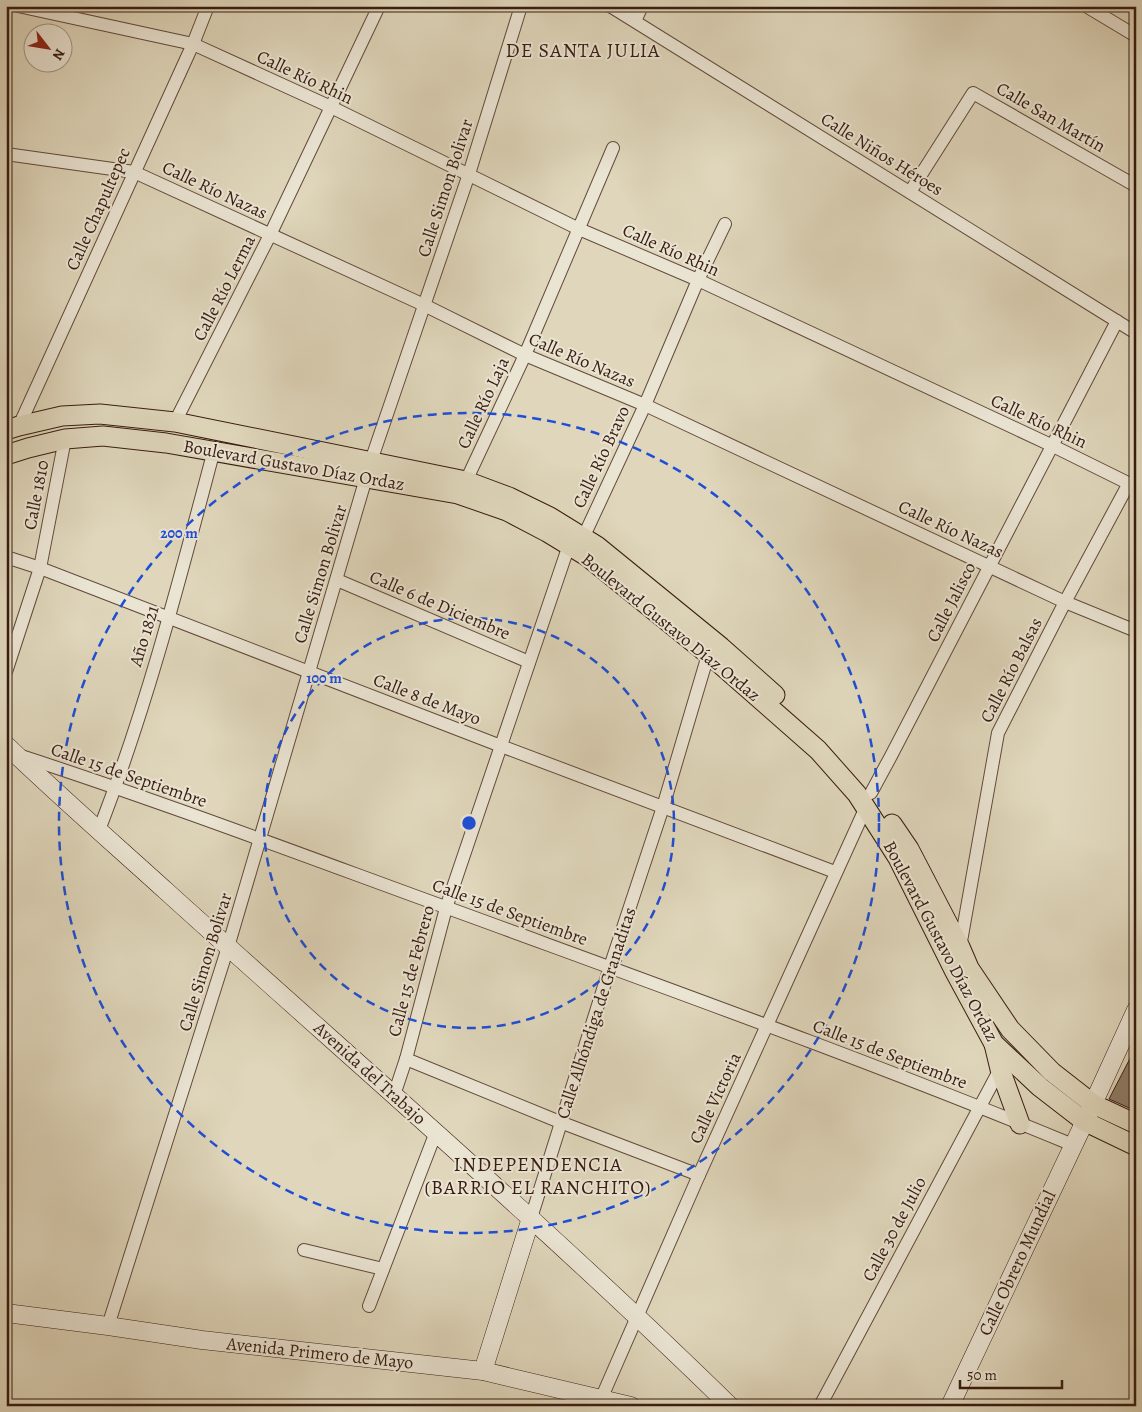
<svg xmlns="http://www.w3.org/2000/svg" width="1142" height="1412" viewBox="0 0 1142 1412" font-family="Alegreya,serif">
	<style>
		.building { fill: #8f7d69; stroke: #381c10 }
		.lines { fill: none; stroke-linecap: round; stroke-linejoin: round }
		.street-casing { stroke: #624a3b; stroke-width: 14 }
		.secondary-casing { stroke: #381c10; stroke-width: 19 }
		.primary-casing { stroke: #381c10; stroke-width: 21 }
		.street { stroke: #eae4d3; stroke-width: 12 }
		.secondary { stroke: #eae4d3; stroke-width: 18 }
		.primary { stroke: #dfd6bb; stroke-width: 19 }
		.ring { fill: none; stroke: #1d4ed8; stroke-width: 2.5; stroke-dasharray: 9 6 }
		.labels { text-anchor: middle; stroke-width: 4; stroke-linejoin: round; paint-order: stroke }
		.street-label { font-size: 18px; fill: #381c10; stroke: #eae4d3 }
		.quarter-label { font-size: 20px; letter-spacing: 1px; fill: #381c10; stroke: #eae4d3 }
		.centre { fill: #1d4ed8; stroke: #eae4d3; stroke-width: 2.5 }
		.ring-label { font-size: 15px; text-anchor: middle; font-weight: bold; fill: #1d4ed8; stroke: #eae4d3; stroke-width: 4; stroke-linejoin: round; paint-order: stroke }
	</style>
	<rect width="100%" height="100%" fill="#dfd6bb"/>
	<filter id="stains"><feTurbulence type="fractalNoise" baseFrequency=".004" numOctaves="4"/><feColorMatrix values="0 0 0 0 .2 0 0 0 0 .09 0 0 0 0 .02 0 0 0 .5 -.17"/></filter>
	<radialGradient id="worn" r=".72"><stop offset=".6" stop-color="#630" stop-opacity="0"/><stop offset="1" stop-color="#630" stop-opacity=".3"/></radialGradient>
	<!-- building -->
	<polygon class="building" points="1136,1047 1136,1111 1109,1099"/>
	<g class="lines">
		<!-- street casing -->
		<g class="street-casing">
			<g id="street">
				<polyline points="18,6 193,44 331,107 579,229 698,280 1053,446 1136,487"/>
				<polyline points="610,6 1136,333"/>
				<polyline points="1086,6 1136,36"/>
				<polyline points="635,21 642,6"/>
				<polyline points="6,154 134,172 424,305 525,355 645,405 1065,602 1136,631"/>
				<polyline points="910,192 973,93 1136,186"/>
				<polyline points="175,422 270,235 379,6"/>
				<polyline points="19,426 193,44 208,6"/>
				<polyline points="466,481 525,355 613,148"/>
				<polyline points="583,538 645,405 698,280 725,224"/>
				<polyline points="6,557 40,568 501,746 835,872"/>
				<polyline points="337,580 529,662"/>
				<polyline points="6,672 40,568 65,439"/>
				<path d="M21,756C175,806 326,864 478,919C677,992 877,1064 1073,1145"/>
				<polyline points="871,793 891,756 1117,321"/>
				<path d="M99,830C147,707 180,578 214,450"/>
				<polyline points="960,947 998,733 1065,602 1129,483"/>
				<polyline points="406,1059 560,1122 699,1175"/>
				<polyline points="394,1095 406,1059 446,908 569,545"/>
				<polyline points="531,1218 610,967 663,807 708,655"/>
				<polyline points="304,1250 383,1269"/>
				<polyline points="369,1306 436,1132"/>
				<polyline points="108,1326 228,947 371,461 469,174 521,6"/>
				<polyline points="598,1406 699,1175 866,807"/>
				<polyline points="820,1406 1000,1069"/>
			</g>
		</g>
		<!-- secondary casing -->
		<g class="secondary-casing">
			<g id="secondary">
				<path d="M6,745C58,795 113,843 166,891C355,1062 548,1228 730,1406"/>
				<polyline points="6,1313 108,1326 202,1340 483,1371 631,1406"/>
				<polyline points="483,1371 531,1218"/>
				<polyline points="950,1406 1093,1104 1136,1010"/>
			</g>
		</g>
		<!-- primary casing -->
		<g class="primary-casing">
			<g id="primary">
				<polyline points="6,430 19,426 62,416 100,414 175,422 466,481 509,497 550,517 597,546 721,647 775,695"/>
				<polyline points="6,455 28,448 65,439 103,436 166,443 458,494 507,511 547,532 588,557 719,663 818,750 857,794 898,858 955,972 994,1044 1040,1087 1084,1121 1136,1146"/>
				<polyline points="892,824 909,849 960,947 969,968 1010,1029 1052,1072 1093,1104 1136,1124"/>
				<polyline points="994,1044 1000,1069 1020,1124"/>
			</g>
		</g>
		<!-- street -->
		<use href="#street" class="street"/>
		<!-- secondary -->
		<use href="#secondary" class="secondary"/>
		<!-- primary -->
		<use href="#primary" class="primary"/>
	</g>
	<!-- distance rings -->
	<g class="ring">
		<circle cx="469" cy="823" r="205"/>
		<circle cx="469" cy="823" r="410"/>
	</g>
	<g class="labels">
		<!-- street labels -->
		<g class="street-label">
			<text transform="translate(305 77) rotate(25)" y="6">Calle Río Rhin</text>
			<text transform="translate(1051 117) rotate(30)" y="6">Calle San Martín</text>
			<text transform="translate(882 154) rotate(32)" y="6">Calle Niños Héroes</text>
			<text transform="translate(445 188) rotate(-72)" y="6">Calle Simon Bolivar</text>
			<text transform="translate(215 190) rotate(25)" y="6">Calle Río Nazas</text>
			<text transform="translate(98 209) rotate(-66)" y="6">Calle Chapultepec</text>
			<text transform="translate(671 250) rotate(24)" y="6">Calle Río Rhin</text>
			<text transform="translate(224 288) rotate(-63)" y="6">Calle Río Lerma</text>
			<text transform="translate(582 360) rotate(23)" y="6">Calle Río Nazas</text>
			<text transform="translate(483 403) rotate(-65)" y="6">Calle Río Laja</text>
			<text transform="translate(1039 421) rotate(25)" y="6">Calle Río Rhin</text>
			<text transform="translate(601 457) rotate(-65)" y="6">Calle Río Bravo</text>
			<text transform="translate(294 465) rotate(10)" y="6">Boulevard Gustavo Díaz Ordaz</text>
			<text transform="translate(36 495) rotate(-79)" y="6">Calle 1810</text>
			<text transform="translate(951 529) rotate(25)" y="6">Calle Río Nazas</text>
			<text transform="translate(320 574) rotate(-73)" y="6">Calle Simon Bolivar</text>
			<text transform="translate(951 602) rotate(-63)" y="6">Calle Jalisco</text>
			<text transform="translate(440 605) rotate(23)" y="6">Calle 6 de Diciembre</text>
			<text transform="translate(671 627) rotate(39)" y="6">Boulevard Gustavo Díaz Ordaz</text>
			<text transform="translate(144 636) rotate(-73)" y="6">Año 1821</text>
			<text transform="translate(1011 670) rotate(-63)" y="6">Calle Río Balsas</text>
			<text transform="translate(427 699) rotate(21)" y="6">Calle 8 de Mayo</text>
			<text transform="translate(129 775) rotate(19)" y="6">Calle 15 de Septiembre</text>
			<text transform="translate(510 912) rotate(20)" y="6">Calle 15 de Septiembre</text>
			<text transform="translate(941 941) rotate(62)" y="6">Boulevard Gustavo Díaz Ordaz</text>
			<text transform="translate(205 962) rotate(-73)" y="6">Calle Simon Bolivar</text>
			<text transform="translate(411 971) rotate(-75)" y="6">Calle 15 de Febrero</text>
			<text transform="translate(596 1013) rotate(-72)" y="6">Calle Alhóndiga de Granaditas</text>
			<text transform="translate(890 1054) rotate(21)" y="6">Calle 15 de Septiembre</text>
			<text transform="translate(370 1073) rotate(42)" y="6">Avenida del Trabajo</text>
			<text transform="translate(715 1098) rotate(-65)" y="6">Calle Victoria</text>
			<text transform="translate(894 1229) rotate(-62)" y="6">Calle 30 de Julio</text>
			<text transform="translate(1017 1263) rotate(-65)" y="6">Calle Obrero Mundial</text>
			<text transform="translate(320 1353) rotate(6)" y="6">Avenida Primero de Mayo</text>
		</g>
		<!-- quarter labels -->
		<g class="quarter-label">
			<text x="583" y="57">DE SANTA JULIA</text>
			<text x="538" y="1171">INDEPENDENCIA<tspan x="538" dy="23">(BARRIO EL RANCHITO)</tspan></text>
		</g>
	</g>
	<circle cx="469" cy="823" r="8" class="centre"/>
	<g class="ring-label">
		<text x="179" y="538">200 m</text>
		<text x="324" y="683">100 m</text>
	</g>
	<!-- margin -->
	<rect width="1142" height="1412" fill="none" stroke="#dfd6bb" stroke-width="25"/>
	<rect x="8" y="8" width="1127" height="1397" fill="none" stroke="#381c10" stroke-width="2.5"/>
	<rect x="12" y="12" width="1117" height="1387" fill="none" stroke="#381c10"/>
	<!-- north arrow -->
	<g transform="translate(48 48) rotate(121)"><circle r="24" fill="#eae4d3" stroke="#a39485"/>
	<path d="M0-4L9 19L0 12L-9 19Z" fill="#8f2418"/>
	<text y="-8" font-size="14" font-weight="bold" text-anchor="middle" fill="#381c10">N</text>
	</g>
	<!-- scale -->
	<path d="M960 1380v8h102v-8" fill="none" stroke="#381c10" stroke-width="2.5"/>
	<text x="967" y="1380" font-size="15" fill="#381c10" stroke="#eae4d3" stroke-width="4" paint-order="stroke">50 m</text>
	<rect width="100%" height="100%" filter="url(#stains)"/>
	<rect width="100%" height="100%" fill="url(#worn)"/>
</svg>
